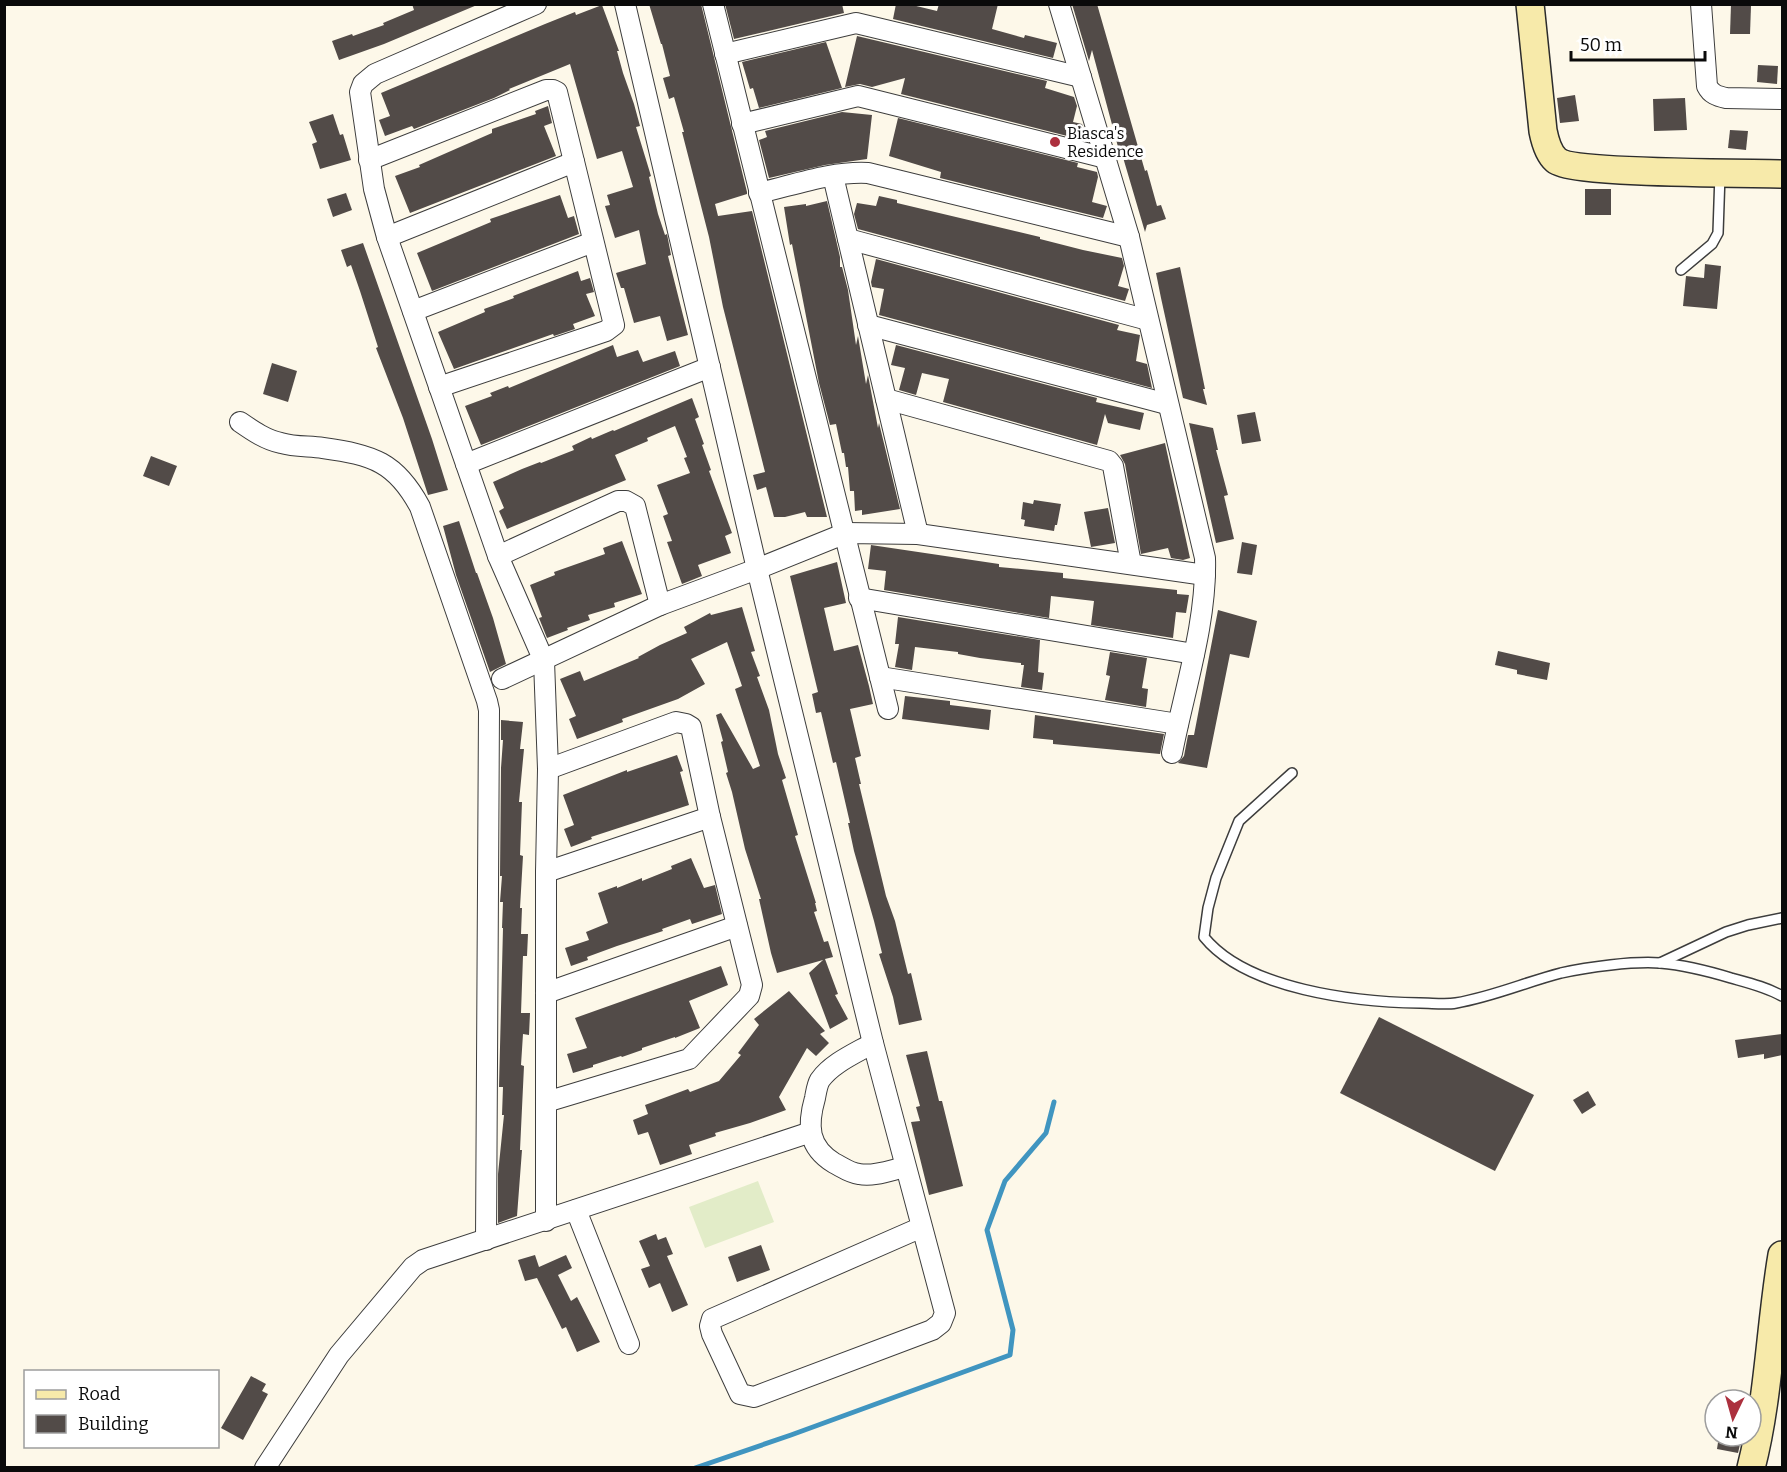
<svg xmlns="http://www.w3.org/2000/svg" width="1787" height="1472" viewBox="0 0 1787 1472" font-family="Bitter,serif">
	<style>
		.pitch { fill: #e2ecc8 }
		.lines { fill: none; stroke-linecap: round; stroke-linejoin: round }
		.stream { stroke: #4095c0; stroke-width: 5 }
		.building { fill: #524b48 }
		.lane-casing { stroke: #3d3d3d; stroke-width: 12 }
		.street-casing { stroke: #3d3d3d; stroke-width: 22 }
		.secondary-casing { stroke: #2c2c2c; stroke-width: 30 }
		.lane { stroke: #fff; stroke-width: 9 }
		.street { stroke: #fff; stroke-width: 20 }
		.secondary { stroke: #f7eaaa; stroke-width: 27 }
		.poi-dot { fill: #ac303e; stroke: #fff; stroke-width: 2 }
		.labels { text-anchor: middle; stroke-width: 6; stroke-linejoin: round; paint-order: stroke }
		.poi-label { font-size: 16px; fill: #0a0a0a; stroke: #fff; text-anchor: start }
	</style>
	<rect width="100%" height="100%" fill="#fdf8e9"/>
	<!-- pitch -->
	<polygon class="pitch" points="758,1181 774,1222 705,1248 689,1207"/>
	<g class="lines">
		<!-- stream -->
		<polyline class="stream" points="695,1468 791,1435 1010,1355 1013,1330 987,1230 1005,1181 1046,1133 1054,1102"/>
	</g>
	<!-- building -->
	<g class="building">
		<polygon points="412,4 477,5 384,44 339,60 332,41 352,34 353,36 384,25 383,23 414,10"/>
		<polygon points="649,4 701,4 747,192 747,194 715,204 718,216 752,211 827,517 807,517 805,512 785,517 774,517 766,487 757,490 753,475 765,472 723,307 709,237 682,132 684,132 674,97 669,99 663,78 670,76 662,44 661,44"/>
		<polygon points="725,4 842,4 844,13 734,39"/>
		<polygon points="896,4 908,4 937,11 939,4 998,4 992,29 1024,38 1025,35 1057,43 1053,58 893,19"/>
		<polygon points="1072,4 1097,4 1145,171 1147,170 1157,206 1161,205 1166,219 1147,225 1145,232 1122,154 1121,158 1092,50 1089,61"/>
		<polygon points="602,5 619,51 617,51 623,73 634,104 640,126 636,127 651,176 649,177 658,214 665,235 667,234 671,255 668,256 688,335 667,341 660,316 634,323 624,288 621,288 616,273 646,264 639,230 615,238 605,206 610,205 607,195 633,187 622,151 597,159 570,64 509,89 510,90 494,98 414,129 412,126 385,136 379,120 390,116 381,93 545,24 575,12 576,15"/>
		<polygon points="1731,5 1751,6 1750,34 1730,34"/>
		<polygon points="857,36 1047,81 1045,88 1074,97 1077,106 1073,122 1082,124 1085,132 1083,140 901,94 905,78 872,87 860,84 845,87"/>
		<polygon points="826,42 842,88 759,108 753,88 750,89 742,62"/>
		<polygon points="1758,65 1778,66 1777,84 1757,82"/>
		<polygon points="1575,95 1579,121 1560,123 1557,98"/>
		<polygon points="1685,98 1687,130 1654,131 1653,99"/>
		<polygon points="548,106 552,123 544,126 556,156 410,213 395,176 420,167 419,165 492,133 492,129 536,114 535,111"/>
		<polygon points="842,112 872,115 867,159 825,165 769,178 759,140 767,137 765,131"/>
		<polygon points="333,114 340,135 343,134 351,160 320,169 312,144 317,142 309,122"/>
		<polygon points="898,118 1078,163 1077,167 1097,172 1098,177 1092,202 1107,206 1103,218 940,178 941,172 889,156"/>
		<polygon points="1730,130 1748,131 1746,150 1728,148"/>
		<rect x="1585" y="189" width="26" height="26"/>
		<polygon points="346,193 352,210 333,217 327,199"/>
		<polygon points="560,195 568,218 574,216 579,234 432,291 417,253 491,222 490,219"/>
		<polygon points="879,196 897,200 897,203 1040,237 1040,239 1083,250 1122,258 1124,266 1118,286 1129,289 1125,301 858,229 854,214 857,203 876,206"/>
		<polygon points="827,201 840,257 840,267 842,267 848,290 856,345 858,336 866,384 868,375 878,428 879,423 900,509 862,515 862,510 855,511 854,491 850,491 848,467 846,467 844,453 842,453 836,424 830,425 819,383 792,244 790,245 784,207 806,204 806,206"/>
		<polygon points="363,243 432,439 448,490 428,495 403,418 376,348 378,347 360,291 351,265 347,267 341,250"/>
		<polygon points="876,259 1119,325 1117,330 1140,335 1136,361 1147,364 1152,388 879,315 884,289 872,287 871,282"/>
		<polygon points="1705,264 1721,266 1717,309 1683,306 1686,276 1704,278"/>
		<polygon points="1180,267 1205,389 1203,389 1207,405 1183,398 1161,298 1156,273"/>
		<polygon points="578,271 581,281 590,278 594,292 586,294 595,316 573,324 575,329 554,336 553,334 454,369 438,332 485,312 484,309 514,298 513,296"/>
		<polygon points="613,345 617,357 638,350 643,362 675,351 680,366 481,445 465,406 492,396 490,393 508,386 509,388"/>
		<polygon points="896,345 1097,398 1096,402 1144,413 1140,430 1108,423 1105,414 1097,445 943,402 949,379 922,373 916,395 899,390 905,368 891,365"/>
		<polygon points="272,363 297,371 288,402 263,394"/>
		<polygon points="692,398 699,417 695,419 704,444 702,445 711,470 709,471 732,533 725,536 731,553 698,565 702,576 682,584 667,542 672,541 663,516 668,514 657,485 690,473 684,458 687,457 675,426 647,438 648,441 615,455 626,480 507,529 499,511 504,508 493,482 522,469 540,462 541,463 574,450 572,446 591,437 592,439 613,430 614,431"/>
		<polygon points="1255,412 1261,441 1242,444 1237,415"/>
		<polygon points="1189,423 1213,428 1218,450 1216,450 1228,495 1224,496 1234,539 1216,543"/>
		<polygon points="1165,443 1190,558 1183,560 1171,558 1168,548 1141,554 1125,464 1120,455"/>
		<polygon points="151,456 177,466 169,486 143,476"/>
		<polygon points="1034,500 1061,504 1057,525 1055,525 1054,531 1024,526 1025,520 1021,519 1023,502 1033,504"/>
		<polygon points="1108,508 1115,543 1091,547 1084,512"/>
		<polygon points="459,521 476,573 477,573 493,618 506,664 490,672 456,575 443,526"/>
		<polygon points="622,541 642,594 614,603 615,607 588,615 590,620 567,628 568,630 547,638 539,618 542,617 530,585 555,575 554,572 605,554 603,548"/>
		<polygon points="1242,542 1257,545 1252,575 1237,573"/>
		<polygon points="871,545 999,564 999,567 1063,573 1063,578 1177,590 1177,594 1189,595 1186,613 1176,612 1173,638 1091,625 1094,601 1051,596 1049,618 884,590 886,571 868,569"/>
		<polygon points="837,562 846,603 824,608 834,651 858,645 869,686 873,704 850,709 861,756 855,758 861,784 859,784 886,896 895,921 908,974 911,973 922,1020 899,1025 893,997 879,954 882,953 874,921 854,851 848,823 850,823 836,762 833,763 821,712 816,713 812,694 818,692 790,576"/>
		<polygon points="742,607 755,651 751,652 760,676 757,677 769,710 778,754 786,778 782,780 798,835 795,836 816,903 815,903 817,911 814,912 824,942 828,941 833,957 825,959 838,994 835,995 848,1019 830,1029 809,973 823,960 777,973 771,953 759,899 761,899 745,849 732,792 726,773 728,772 721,742 723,741 716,715 721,713 753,769 760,766 735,689 742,686 727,642 691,659 705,684 678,699 622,719 623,722 577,739 569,719 576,716 560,679 580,671 584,681 639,658 638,657 660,645 687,633 684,627 710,613 711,615"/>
		<polygon points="1218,610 1257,621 1249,658 1230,654 1207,768 1178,763 1184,756 1188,735 1194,735"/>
		<polygon points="898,617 1040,640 1038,672 1044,673 1042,690 1021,687 1024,665 1021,665 1021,663 980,658 958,654 958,652 915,647 912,670 895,667 899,644 895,644"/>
		<polygon points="1498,651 1550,663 1547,680 1517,674 1517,670 1495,665"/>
		<polygon points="1110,652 1147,658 1142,688 1148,689 1146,707 1105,700 1110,676 1106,675"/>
		<polygon points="905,696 950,701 950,705 991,710 989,730 902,719"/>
		<polygon points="1035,715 1164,734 1160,754 1053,744 1053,740 1033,738"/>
		<polygon points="501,720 523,722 520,749 524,749 519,802 522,802 520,855 523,856 520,908 522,908 521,934 528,934 527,956 523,956 521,1013 530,1013 529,1035 523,1034 521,1065 524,1066 520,1150 522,1150 517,1216 498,1223 498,1174 504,1115 502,1115 503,1087 499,1087 503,928 502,928 503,902 500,902 502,876 500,876 501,768 503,740 501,740"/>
		<polygon points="677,755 683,771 680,772 689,805 591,837 592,839 571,847 564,829 574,825 563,795 627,770 627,772"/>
		<polygon points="691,858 704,888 715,885 722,914 692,924 690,919 662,929 663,931 617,946 587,957 588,960 571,966 565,948 589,940 586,932 608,923 598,893 617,886 617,888 642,878 642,881 672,869 671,866"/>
		<polygon points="721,966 728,985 689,1001 700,1028 675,1038 675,1037 642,1048 642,1050 622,1057 621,1056 593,1065 593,1067 573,1073 567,1054 587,1048 575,1018"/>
		<polygon points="789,991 825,1031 820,1034 829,1043 816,1056 807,1048 779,1097 786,1110 750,1123 715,1133 716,1136 689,1145 692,1154 660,1165 648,1132 638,1135 633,1120 648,1114 645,1105 688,1089 690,1092 719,1081 741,1055 738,1053 759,1025 754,1019"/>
		<polygon points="1379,1017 1534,1095 1495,1171 1340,1093"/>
		<polygon points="1782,1034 1782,1055 1764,1059 1764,1054 1738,1058 1735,1040"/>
		<polygon points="927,1051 939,1101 942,1101 963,1186 929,1195 911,1122 920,1121 916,1107 920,1106 906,1055"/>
		<polygon points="1588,1091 1596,1105 1582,1114 1573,1100"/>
		<polygon points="656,1234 658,1240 666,1237 673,1254 667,1256 688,1305 672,1312 660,1283 649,1288 641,1269 650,1266 639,1241"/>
		<polygon points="761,1245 770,1270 737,1282 728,1257"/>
		<polygon points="535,1255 539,1267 566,1255 572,1268 558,1275 571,1301 577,1297 600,1342 577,1352 566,1327 562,1329 537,1278 525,1281 518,1260"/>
		<polygon points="251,1376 266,1384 262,1391 268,1394 243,1440 221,1428"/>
		<polygon points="1719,1436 1742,1436 1738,1453 1717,1449"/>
	</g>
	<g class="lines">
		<!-- lane casing -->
		<g class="lane-casing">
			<g id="lane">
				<polyline points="1681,270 1712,244 1718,233 1720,174"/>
				<path d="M1292,773L1239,821L1216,878L1208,908L1204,937C1247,990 1356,1002 1420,1003C1432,1003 1445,1005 1456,1003C1492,997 1526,982 1561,973C1588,967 1633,961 1660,963C1684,965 1708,971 1731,978C1749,983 1766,987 1782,996"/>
				<polyline points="1660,963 1726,932 1748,925 1782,918"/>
			</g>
		</g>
		<!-- street casing -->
		<g class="street-casing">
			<g id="street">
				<polyline points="536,4 375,74 363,84 360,92 374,189 387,237 498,556 544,661 548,769 546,872 546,1221"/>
				<polyline points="625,4 757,569 873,1043 945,1313 941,1323 932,1330 754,1397 740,1394 712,1334 710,1326 712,1319 922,1227"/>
				<polyline points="713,4 888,709"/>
				<path d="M1059,4L1129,237L1205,558C1207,622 1184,691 1172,753"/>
				<path d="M1701,4L1707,86C1711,94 1717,96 1726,98L1782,99"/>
				<polyline points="725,54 856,23 1081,77"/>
				<polyline points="742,124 858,96 1106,158"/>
				<polyline points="369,160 546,90 553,90 557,92 614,325 606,331 439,387"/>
				<polyline points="833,176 918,534"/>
				<path d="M759,193C794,185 832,171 868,173L1129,237"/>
				<polyline points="387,237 574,162"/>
				<polyline points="848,239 1148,320"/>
				<polyline points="413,311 593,242"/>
				<polyline points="868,325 1167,404"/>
				<polyline points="886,399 1109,461 1113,466 1131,564"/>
				<path d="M240,422C253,431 266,440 281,443C295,447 309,446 323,448C373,455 396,462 420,507L487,701L489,710L486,1240"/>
				<polyline points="466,464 710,367"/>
				<polyline points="498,556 618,501 626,501 635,506 660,605"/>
				<polyline points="859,598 1194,654"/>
				<polyline points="880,677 1178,724"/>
				<polyline points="502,679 660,605 757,569 846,533 918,534 1205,575"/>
				<polyline points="546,872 710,817"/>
				<polyline points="546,993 737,926"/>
				<path d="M873,1043C856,1053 832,1063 820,1080C817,1085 816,1093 815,1098C807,1126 808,1147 834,1163C842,1167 850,1173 859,1174C874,1177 891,1170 905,1167"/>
				<polyline points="546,1102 689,1059 749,996 752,985 710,817 691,727 686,724 676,722 548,769"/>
				<polyline points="576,1210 629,1344"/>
				<polyline points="265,1468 339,1355 413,1267 423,1260 811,1132"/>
			</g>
		</g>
		<!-- secondary casing -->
		<g class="secondary-casing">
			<g id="secondary">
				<path d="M1530,4L1543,131C1545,141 1548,153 1556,160C1572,174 1749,173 1782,174"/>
				<path d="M1751,1468C1769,1398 1770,1326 1782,1255"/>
			</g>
		</g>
		<!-- lane -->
		<use href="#lane" class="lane"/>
		<!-- street -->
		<use href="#street" class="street"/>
		<!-- secondary -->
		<use href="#secondary" class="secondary"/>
	</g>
	<!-- markers -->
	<circle class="poi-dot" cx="1055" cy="142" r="6"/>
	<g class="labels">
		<!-- poi labels -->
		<g class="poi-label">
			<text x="1067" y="139">Biasca's<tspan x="1067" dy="18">Residence</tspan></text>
		</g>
	</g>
	<!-- border -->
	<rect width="1787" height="1472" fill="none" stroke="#0a0a0a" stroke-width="12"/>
	<!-- legend -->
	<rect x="24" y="1370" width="195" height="78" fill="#ffffff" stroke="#9d9d9d" stroke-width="1.5"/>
	<rect x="36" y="1390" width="30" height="9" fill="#f7eaaa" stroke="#9d9d9d" stroke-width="1.5"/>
	<text x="78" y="1400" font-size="18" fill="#0a0a0a">Road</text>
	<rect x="36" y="1415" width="30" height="18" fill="#524b48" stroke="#9d9d9d" stroke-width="1.5"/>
	<text x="78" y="1430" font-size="18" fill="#0a0a0a">Building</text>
	<!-- north arrow -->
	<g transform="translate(1733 1418) rotate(185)"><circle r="28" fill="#ffffff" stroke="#9d9d9d" stroke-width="1.5"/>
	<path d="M0-4.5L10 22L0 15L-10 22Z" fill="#ac303e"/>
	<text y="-9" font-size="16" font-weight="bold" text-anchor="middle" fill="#0a0a0a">N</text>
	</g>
	<!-- scale -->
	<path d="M1571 51v9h134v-9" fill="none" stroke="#0a0a0a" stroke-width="3"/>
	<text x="1580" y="51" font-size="18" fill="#0a0a0a" stroke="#ffffff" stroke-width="4.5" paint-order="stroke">50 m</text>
</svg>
